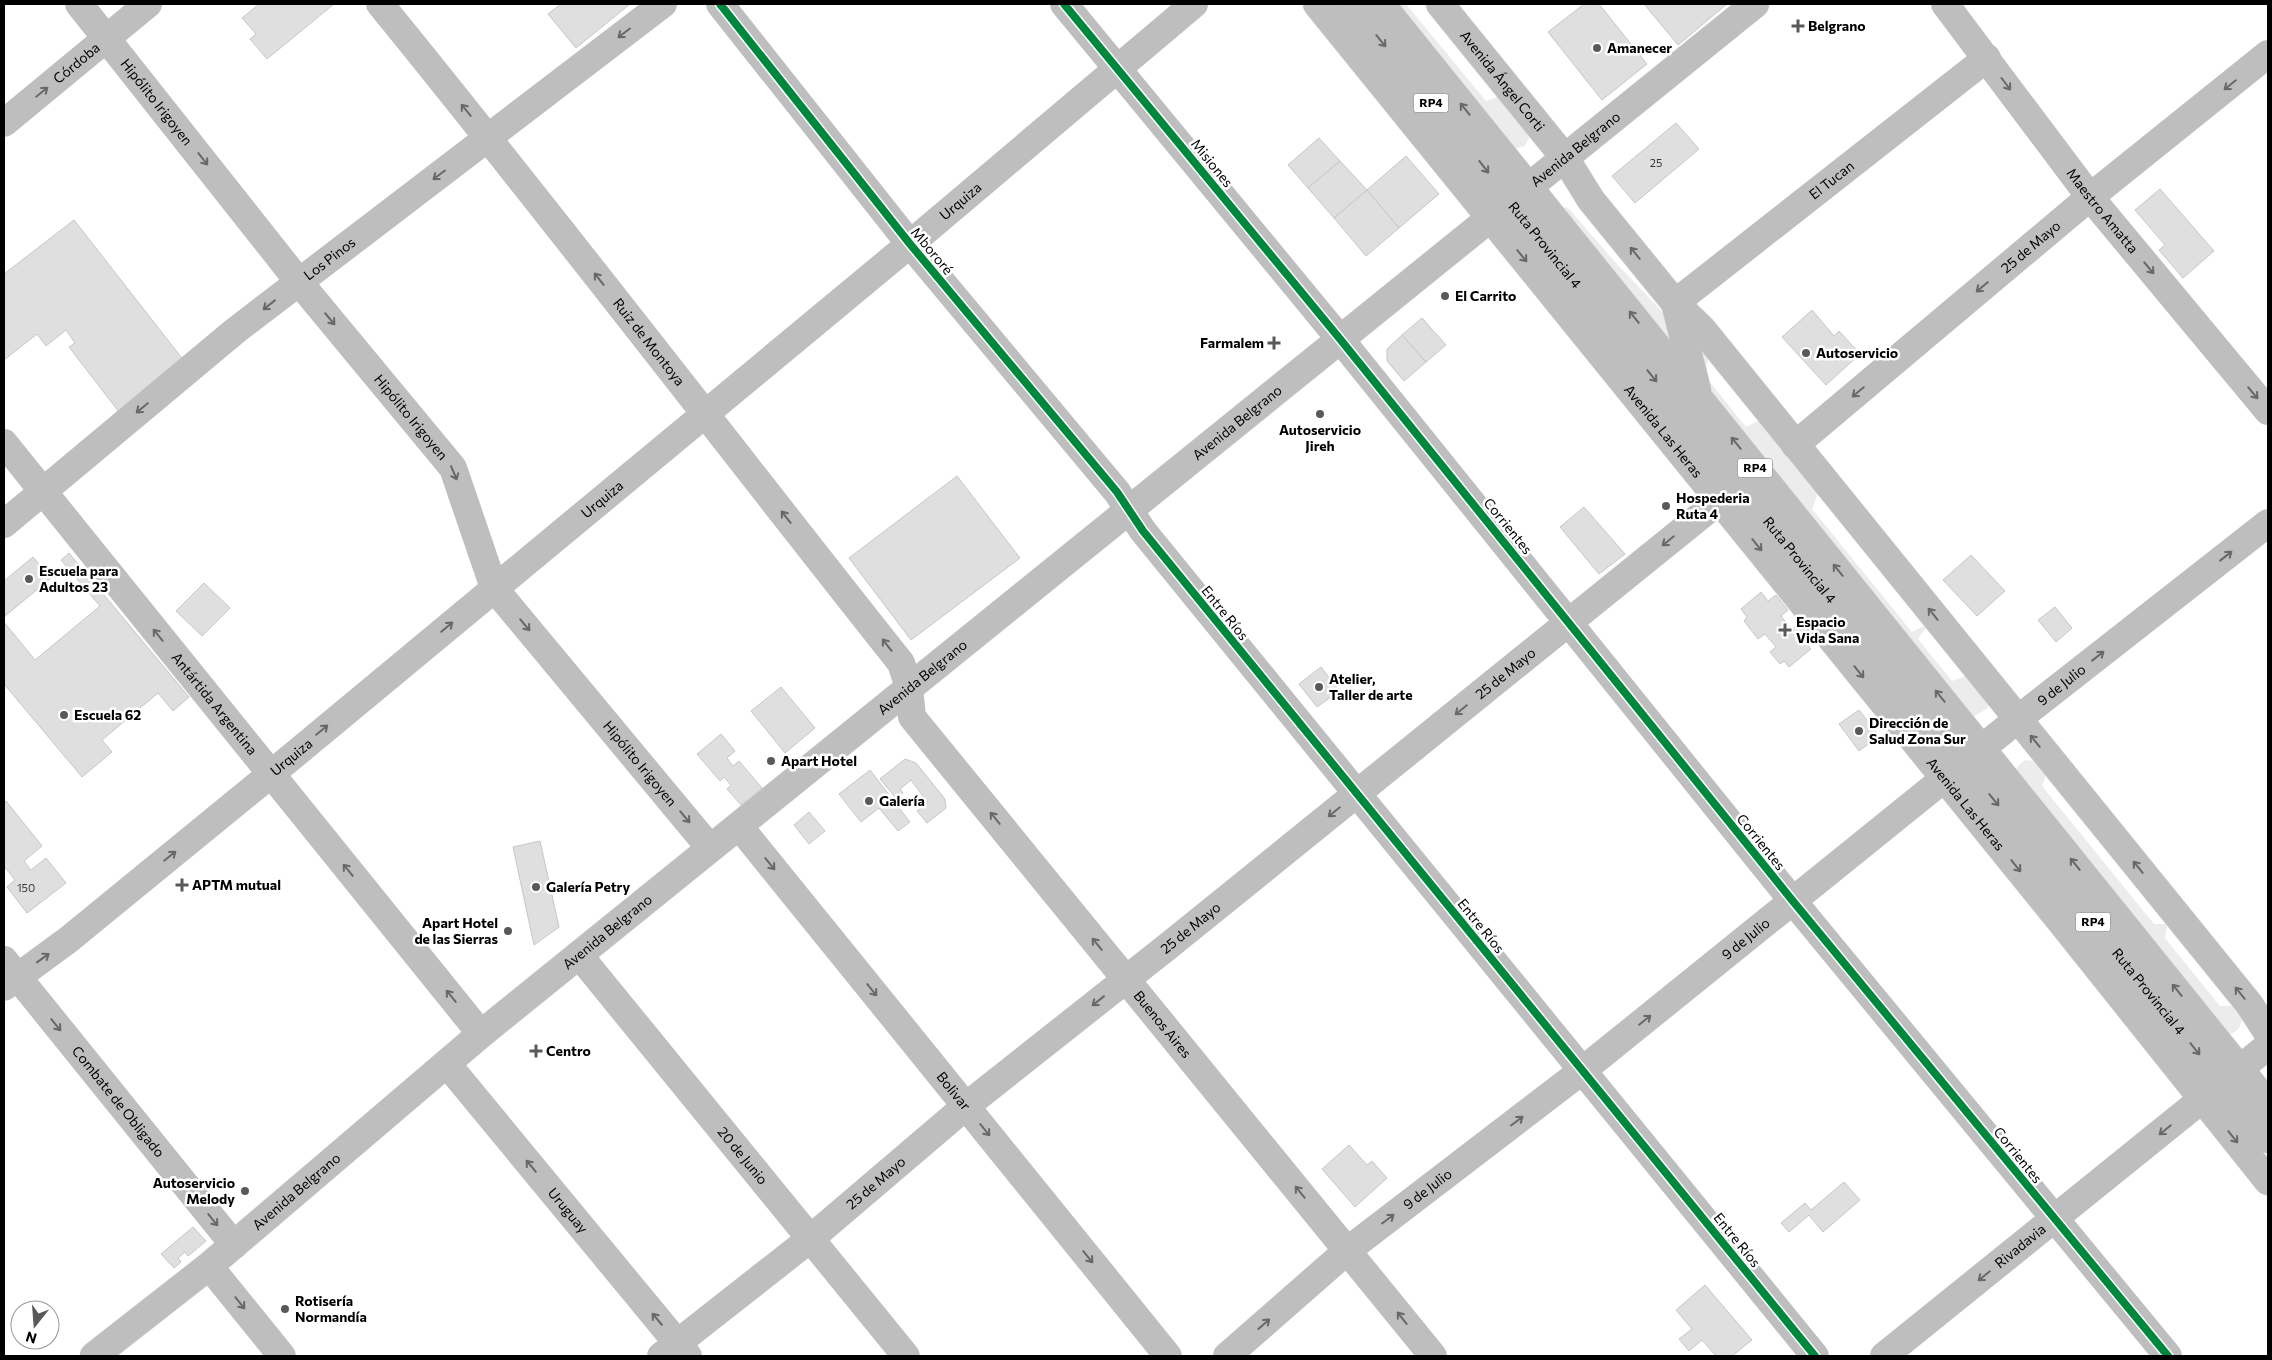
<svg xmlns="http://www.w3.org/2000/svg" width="2272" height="1360" viewBox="0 0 2272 1360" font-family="Commissioner,sans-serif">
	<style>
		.green { fill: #ececec }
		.building { fill: #dfdfdf; stroke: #c7c7c7 }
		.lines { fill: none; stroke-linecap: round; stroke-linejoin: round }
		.major-casing { stroke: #dbdbdb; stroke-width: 29 }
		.minor { stroke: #bebebe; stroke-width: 28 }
		.major { stroke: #bebebe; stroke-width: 28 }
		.cycleway-casing { stroke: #fff; stroke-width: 11 }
		.cycleway { stroke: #00873e; stroke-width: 8 }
		.oneway { stroke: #686868 }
		.poi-dot { fill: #595959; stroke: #fff; stroke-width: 2 }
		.labels { text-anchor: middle; stroke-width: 5; stroke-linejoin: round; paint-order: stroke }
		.number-label { font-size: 11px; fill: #383838 }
		.shield { fill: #fff; stroke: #4c4c4c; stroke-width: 1 }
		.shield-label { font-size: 12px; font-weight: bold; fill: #000 }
		.poi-label { font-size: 14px; font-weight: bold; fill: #000; stroke: #fff; text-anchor: start }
		.street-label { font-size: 14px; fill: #000; stroke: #fff }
	</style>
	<rect width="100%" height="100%" fill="#fff"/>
	<!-- green -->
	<g class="green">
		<polygon points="1390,4 1406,4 1486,101 1503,95 1531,134 1525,146 1513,149"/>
		<polygon points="1566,207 1569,209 1615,262 1671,321 1675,347 1563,208"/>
		<polygon points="1690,337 1709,355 1705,376 1746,427 1762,419 1819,490 1812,509 1912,632 1928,624 1918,639 1952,681 1969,675 1989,700 1988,708 1973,717 1701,387"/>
		<path d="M2025,760L2034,761L2046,774L2042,786L2154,924H2167L2165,938L2220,1006H2233L2242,1018C2241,1030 2235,1035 2222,1034L2016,771L2018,766Z"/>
	</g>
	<!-- building -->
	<g class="building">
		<polygon points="259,4 334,4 267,59 250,39 256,34 242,18"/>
		<polygon points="561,4 630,4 576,48 548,14"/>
		<polygon points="1584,4 1599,4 1647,64 1602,100 1548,32"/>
		<polygon points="1644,4 1727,4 1678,45"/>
		<polygon points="1676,123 1699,149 1635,203 1612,176"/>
		<polygon points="1319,138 1340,161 1308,188 1288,165"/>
		<polygon points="1406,156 1439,194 1399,228 1367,190"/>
		<polygon points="1340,161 1367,190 1334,218 1308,188"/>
		<polygon points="2160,189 2214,251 2183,278 2159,250 2165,245 2135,210"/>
		<polygon points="1367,190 1399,228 1366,256 1334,218"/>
		<polygon points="74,220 185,362 119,412 69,347 75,343 66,330 46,346 37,334 4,360 4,274"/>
		<polygon points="1812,310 1834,336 1839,331 1860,354 1826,385 1782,337"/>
		<polygon points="1422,318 1446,345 1426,362 1402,335"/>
		<polygon points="1402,335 1426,362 1404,381 1387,361 1387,349"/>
		<polygon points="957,476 1020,558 911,640 849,558"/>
		<polygon points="1584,507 1625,554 1599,574 1560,527"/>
		<polygon points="69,553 189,697 173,711 158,693 102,740 112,752 82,777 4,684 4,622 35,660 100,606 61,560"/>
		<polygon points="1971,555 2005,591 1977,616 1943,580"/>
		<polygon points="33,557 51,578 4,617 4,581"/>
		<polygon points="204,583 230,608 202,636 176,611"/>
		<polygon points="1761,592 1768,601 1776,595 1788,610 1781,616 1791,629 1799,623 1811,638 1805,642 1811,649 1789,667 1784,661 1780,664 1770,652 1776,647 1765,634 1758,639 1744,621 1747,617 1741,609"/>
		<polygon points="2055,607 2072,628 2056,642 2038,620"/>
		<polygon points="1321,667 1339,691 1317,707 1299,684"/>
		<polygon points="781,687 815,728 785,753 751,711"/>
		<polygon points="1859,710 1879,736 1859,751 1839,724"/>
		<polygon points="721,734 735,751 727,758 733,766 739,761 762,788 741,805 727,789 731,785 724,777 720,781 697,754"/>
		<polygon points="905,759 916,763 945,799 946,808 927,823 917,811 928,803 911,780 900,789 903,793 896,798 880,779"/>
		<polygon points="870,770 910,822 898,831 879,808 861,822 839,794"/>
		<polygon points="6,801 42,846 24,861 31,870 46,858 66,883 27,913 7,887 15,880 4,866 4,803"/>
		<polygon points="809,812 825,831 809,844 794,825"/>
		<polygon points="540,841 559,927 534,945 513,847"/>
		<polygon points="1349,1145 1367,1165 1372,1161 1387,1178 1355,1207 1322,1169"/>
		<polygon points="1844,1182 1860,1200 1823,1232 1809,1215 1789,1232 1781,1223 1805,1203 1811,1210"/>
		<polygon points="193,1227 206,1241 188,1256 185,1252 178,1258 181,1262 174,1268 161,1254"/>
		<polygon points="1705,1285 1752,1340 1732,1356 1716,1356 1702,1340 1689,1351 1679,1339 1692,1329 1676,1310"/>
	</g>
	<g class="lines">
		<!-- major casing -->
		<g class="major-casing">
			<g id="major">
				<path id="s17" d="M1317,4L2062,923L2268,1181"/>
				<path id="s18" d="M1350,4L2268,1139"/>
				<polyline points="1381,4 2268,1104"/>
				<path id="s19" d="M1440,4L1565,158L1591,200L1675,303L1702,329L2249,1004L2268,1033"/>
				<polyline points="1675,303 1697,390"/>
				<path id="s20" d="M94,1356L209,1266L481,1034L1755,4"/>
			</g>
		</g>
		<!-- minor -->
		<g class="minor">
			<path id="s1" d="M79,4L299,282L453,468L494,588L710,848"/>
			<path id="s2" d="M380,4C557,221 727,444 901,663L909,687L912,717L1433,1356"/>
			<polyline points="720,4 910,244 1117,492 1143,531 1815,1356"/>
			<polyline points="1064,4 1340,339 1792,900 2168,1356"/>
			<path id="s3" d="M1945,4L2090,197L2268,411"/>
			<path id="s4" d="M4,123L148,4"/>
			<path id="s5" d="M1675,303L1987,58"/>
			<path id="s6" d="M4,443L481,1034"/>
			<path id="s7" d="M1795,445L2090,197L2268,54"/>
			<path id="s8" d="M4,524L235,331L663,4"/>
			<path id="s9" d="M739,826L1168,1356"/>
			<path id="s10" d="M579,955L906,1356"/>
			<path id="s11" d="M4,960L234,1245"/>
			<path id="s12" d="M4,987L68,940L271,774L910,244L1194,4"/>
			<path id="s13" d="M447,1064L688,1356"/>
			<polyline points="209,1266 282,1356"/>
			<path id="s14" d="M661,1356L810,1239L966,1106L1167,947L1720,500"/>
			<path id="s15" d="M1227,1356L1348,1250L1583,1070L2018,719L2268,523"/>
			<path id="s16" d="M1884,1356L2268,1046"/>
		</g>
		<!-- major -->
		<use href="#major" class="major"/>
		<!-- cycleway casing -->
		<g class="cycleway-casing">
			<g id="cycleway">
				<polyline points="720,4 910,244 1117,492 1143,531 1815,1356"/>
				<polyline points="1064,4 1340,339 1792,900 2168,1356"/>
			</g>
		</g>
		<!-- cycleway -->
		<use href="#cycleway" class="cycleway"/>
	</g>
	<!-- one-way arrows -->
	<defs><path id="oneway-shaft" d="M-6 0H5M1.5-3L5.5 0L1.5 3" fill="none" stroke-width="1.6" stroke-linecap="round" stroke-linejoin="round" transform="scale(1.25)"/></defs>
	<g class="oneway">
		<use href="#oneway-shaft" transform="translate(624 33) rotate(143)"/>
		<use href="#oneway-shaft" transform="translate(1381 41) rotate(51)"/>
		<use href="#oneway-shaft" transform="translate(2006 84) rotate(53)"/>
		<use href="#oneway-shaft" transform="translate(2230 85) rotate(141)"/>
		<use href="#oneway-shaft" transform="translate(42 92) rotate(-39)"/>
		<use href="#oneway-shaft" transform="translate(1465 109) rotate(-129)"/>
		<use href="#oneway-shaft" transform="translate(466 110) rotate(-129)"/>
		<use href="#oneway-shaft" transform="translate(203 159) rotate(52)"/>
		<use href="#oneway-shaft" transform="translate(1484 167) rotate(52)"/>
		<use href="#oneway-shaft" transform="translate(439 175) rotate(143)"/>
		<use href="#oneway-shaft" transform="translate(1635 253) rotate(-129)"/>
		<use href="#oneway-shaft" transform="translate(1522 256) rotate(51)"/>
		<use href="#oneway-shaft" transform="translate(2149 268) rotate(50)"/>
		<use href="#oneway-shaft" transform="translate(599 279) rotate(-128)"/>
		<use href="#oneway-shaft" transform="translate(1982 287) rotate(140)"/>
		<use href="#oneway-shaft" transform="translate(269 305) rotate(142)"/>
		<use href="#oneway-shaft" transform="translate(1634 317) rotate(-129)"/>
		<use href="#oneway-shaft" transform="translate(330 319) rotate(50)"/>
		<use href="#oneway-shaft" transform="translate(1652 376) rotate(51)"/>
		<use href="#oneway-shaft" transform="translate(1858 392) rotate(140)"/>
		<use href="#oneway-shaft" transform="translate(2253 393) rotate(50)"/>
		<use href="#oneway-shaft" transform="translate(142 408) rotate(140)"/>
		<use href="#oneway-shaft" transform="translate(1736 443) rotate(-129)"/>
		<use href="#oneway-shaft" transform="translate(454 473) rotate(67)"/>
		<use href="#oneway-shaft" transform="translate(786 517) rotate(-128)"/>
		<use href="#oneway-shaft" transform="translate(1668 541) rotate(141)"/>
		<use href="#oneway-shaft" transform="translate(1757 545) rotate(51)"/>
		<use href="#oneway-shaft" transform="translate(2226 556) rotate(-38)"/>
		<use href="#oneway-shaft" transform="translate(1838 570) rotate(-129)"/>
		<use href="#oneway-shaft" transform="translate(1933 614) rotate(-129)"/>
		<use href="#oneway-shaft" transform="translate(525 625) rotate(50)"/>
		<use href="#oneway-shaft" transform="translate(447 627) rotate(-40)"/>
		<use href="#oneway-shaft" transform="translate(158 635) rotate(-129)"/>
		<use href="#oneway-shaft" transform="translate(887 645) rotate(-128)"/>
		<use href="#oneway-shaft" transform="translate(2098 656) rotate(-38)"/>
		<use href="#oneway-shaft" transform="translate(1859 672) rotate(51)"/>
		<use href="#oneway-shaft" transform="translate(1940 696) rotate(-129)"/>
		<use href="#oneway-shaft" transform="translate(1461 710) rotate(141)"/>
		<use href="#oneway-shaft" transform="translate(322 730) rotate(-40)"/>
		<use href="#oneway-shaft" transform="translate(2035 741) rotate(-129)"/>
		<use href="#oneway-shaft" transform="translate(1994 800) rotate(51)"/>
		<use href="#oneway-shaft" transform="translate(1334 812) rotate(141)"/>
		<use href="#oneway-shaft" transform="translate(685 817) rotate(50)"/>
		<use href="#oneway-shaft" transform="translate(995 818) rotate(-129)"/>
		<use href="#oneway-shaft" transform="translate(170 856) rotate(-39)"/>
		<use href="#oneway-shaft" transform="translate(770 864) rotate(51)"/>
		<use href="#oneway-shaft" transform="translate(2075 864) rotate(-129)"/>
		<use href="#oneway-shaft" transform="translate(2016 866) rotate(51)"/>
		<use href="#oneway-shaft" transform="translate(2138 867) rotate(-129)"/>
		<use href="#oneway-shaft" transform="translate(348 870) rotate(-129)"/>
		<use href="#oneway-shaft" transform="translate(1097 944) rotate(-129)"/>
		<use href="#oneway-shaft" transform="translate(43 958) rotate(-36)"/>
		<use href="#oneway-shaft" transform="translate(872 990) rotate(51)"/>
		<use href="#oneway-shaft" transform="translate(2177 990) rotate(-129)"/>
		<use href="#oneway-shaft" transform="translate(2240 993) rotate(-129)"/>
		<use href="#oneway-shaft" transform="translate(451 996) rotate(-129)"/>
		<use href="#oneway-shaft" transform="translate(1098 1001) rotate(142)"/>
		<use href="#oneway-shaft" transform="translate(1645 1020) rotate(-39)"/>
		<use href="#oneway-shaft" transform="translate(56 1025) rotate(51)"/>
		<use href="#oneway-shaft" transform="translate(2195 1049) rotate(51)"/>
		<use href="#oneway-shaft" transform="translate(1517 1121) rotate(-37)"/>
		<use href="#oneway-shaft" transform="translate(985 1130) rotate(51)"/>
		<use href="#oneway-shaft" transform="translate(2165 1130) rotate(141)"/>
		<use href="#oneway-shaft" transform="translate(2233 1137) rotate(51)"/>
		<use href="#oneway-shaft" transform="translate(531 1166) rotate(-130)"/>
		<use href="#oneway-shaft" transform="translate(1300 1192) rotate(-129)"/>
		<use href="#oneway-shaft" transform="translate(1388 1219) rotate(-37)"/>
		<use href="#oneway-shaft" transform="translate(213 1220) rotate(51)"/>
		<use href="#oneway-shaft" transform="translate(1088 1257) rotate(51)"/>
		<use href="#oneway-shaft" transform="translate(1984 1276) rotate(141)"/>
		<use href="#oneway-shaft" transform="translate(240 1303) rotate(51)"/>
		<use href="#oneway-shaft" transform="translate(1402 1318) rotate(-128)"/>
		<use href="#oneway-shaft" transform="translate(657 1319) rotate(-130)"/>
		<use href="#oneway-shaft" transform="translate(1264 1324) rotate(-41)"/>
	</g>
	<!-- markers -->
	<g class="poi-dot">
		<path d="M1795.5 18.5h5v5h5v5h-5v5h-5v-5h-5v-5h5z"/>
		<circle cx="1597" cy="48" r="5"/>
		<circle cx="1445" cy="296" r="5"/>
		<path d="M1271.5 335.5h5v5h5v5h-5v5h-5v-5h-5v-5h5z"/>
		<circle cx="1806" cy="353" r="5"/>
		<circle cx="1320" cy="414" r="5"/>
		<circle cx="1666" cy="506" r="5"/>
		<circle cx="29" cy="579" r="5"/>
		<path d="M1782.5 622.5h5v5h5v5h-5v5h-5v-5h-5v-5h5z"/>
		<circle cx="1319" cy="687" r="5"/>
		<circle cx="64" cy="715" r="5"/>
		<circle cx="1859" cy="731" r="5"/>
		<circle cx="771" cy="761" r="5"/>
		<circle cx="869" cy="801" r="5"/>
		<path d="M179.5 877.5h5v5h5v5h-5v5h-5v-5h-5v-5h5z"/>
		<circle cx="536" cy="887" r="5"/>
		<circle cx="508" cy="931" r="5"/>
		<path d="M533.5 1043.5h5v5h5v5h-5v5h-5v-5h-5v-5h5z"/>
		<circle cx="245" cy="1191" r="5"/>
		<circle cx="285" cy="1309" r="5"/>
	</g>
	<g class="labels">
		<!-- number labels -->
		<g class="number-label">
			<text x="1656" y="167">25</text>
			<text x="26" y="892">150</text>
		</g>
		<!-- shield labels -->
		<g class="shield">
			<rect x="1413.5" y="93.5" width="35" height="19" rx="4"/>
			<rect x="1737.5" y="458.5" width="35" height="19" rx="4"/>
			<rect x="2075.5" y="912.5" width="35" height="19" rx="4"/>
		</g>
		<g class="shield-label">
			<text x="1431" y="107">RP4</text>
			<text x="1755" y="472">RP4</text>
			<text x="2093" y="926">RP4</text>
		</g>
		<!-- poi labels -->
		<g class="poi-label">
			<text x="1808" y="31">Belgrano</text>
			<text x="1607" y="53">Amanecer</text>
			<text x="1455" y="301">El Carrito</text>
			<text x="1264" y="348" text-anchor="end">Farmalem</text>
			<text x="1816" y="358">Autoservicio</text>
			<text x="1320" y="435" text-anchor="middle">Autoservicio<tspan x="1320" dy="16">Jireh</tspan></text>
			<text x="1676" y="503">Hospederia<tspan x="1676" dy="16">Ruta 4</tspan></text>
			<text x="39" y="576">Escuela para<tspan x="39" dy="16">Adultos 23</tspan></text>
			<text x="1796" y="627">Espacio<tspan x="1796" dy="16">Vida Sana</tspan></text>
			<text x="1329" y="684">Atelier,<tspan x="1329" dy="16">Taller de arte</tspan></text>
			<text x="74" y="720">Escuela 62</text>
			<text x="1869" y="728">Dirección de<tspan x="1869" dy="16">Salud Zona Sur</tspan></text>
			<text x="781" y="766">Apart Hotel</text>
			<text x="879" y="806">Galería</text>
			<text x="192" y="890">APTM mutual</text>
			<text x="546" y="892">Galería Petry</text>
			<text x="498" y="928" text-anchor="end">Apart Hotel<tspan x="498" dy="16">de las Sierras</tspan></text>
			<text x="546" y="1056">Centro</text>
			<text x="235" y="1188" text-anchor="end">Autoservicio<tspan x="235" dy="16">Melody</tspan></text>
			<text x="295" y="1306">Rotisería<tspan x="295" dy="16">Normandía</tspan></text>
		</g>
		<!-- street labels -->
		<g class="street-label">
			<text dy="5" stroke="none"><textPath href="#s4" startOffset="94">Córdoba</textPath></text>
			<text dy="5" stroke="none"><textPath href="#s19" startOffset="99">Avenida Ángel Corti</textPath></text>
			<text dy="5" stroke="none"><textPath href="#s1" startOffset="125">Hipólito Irigoyen</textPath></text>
			<text dy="5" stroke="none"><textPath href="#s20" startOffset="1911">Avenida Belgrano</textPath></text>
			<text transform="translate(1212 163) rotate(51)" y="5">Misiones</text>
			<text dy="5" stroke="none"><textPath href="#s5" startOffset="199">El Tucan</textPath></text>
			<text dy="5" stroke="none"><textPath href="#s12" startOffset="1238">Urquiza</textPath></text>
			<text dy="5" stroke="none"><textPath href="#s3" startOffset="260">Maestro Amatta</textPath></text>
			<text dy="5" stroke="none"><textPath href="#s18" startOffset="310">Ruta Provincial 4</textPath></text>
			<text dy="5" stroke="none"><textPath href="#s7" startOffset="308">25 de Mayo</textPath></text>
			<text transform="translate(932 251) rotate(50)" y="5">Mbororé</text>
			<text dy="5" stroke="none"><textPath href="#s8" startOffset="420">Los Pinos</textPath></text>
			<text dy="5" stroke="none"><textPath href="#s2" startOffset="432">Ruiz de Montoya</textPath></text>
			<text dy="5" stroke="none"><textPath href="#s1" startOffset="530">Hipólito Irigoyen</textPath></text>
			<text dy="5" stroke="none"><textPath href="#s20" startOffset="1476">Avenida Belgrano</textPath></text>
			<text dy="5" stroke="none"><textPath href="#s17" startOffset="550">Avenida Las Heras</textPath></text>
			<text dy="5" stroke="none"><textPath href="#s12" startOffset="772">Urquiza</textPath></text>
			<text transform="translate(1508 526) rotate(51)" y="5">Corrientes</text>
			<text dy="5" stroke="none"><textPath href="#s18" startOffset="715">Ruta Provincial 4</textPath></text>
			<text transform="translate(1225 613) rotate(51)" y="5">Entre Ríos</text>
			<text dy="5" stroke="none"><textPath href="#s14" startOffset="1086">25 de Mayo</textPath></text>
			<text dy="5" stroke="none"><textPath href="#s20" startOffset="1071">Avenida Belgrano</textPath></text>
			<text dy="5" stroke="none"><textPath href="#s15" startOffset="1071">9 de Julio</textPath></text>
			<text dy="5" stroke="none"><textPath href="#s6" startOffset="335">Antártida Argentina</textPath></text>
			<text dy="5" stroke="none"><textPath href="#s12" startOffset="368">Urquiza</textPath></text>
			<text dy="5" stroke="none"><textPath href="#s1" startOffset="951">Hipólito Irigoyen</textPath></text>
			<text dy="5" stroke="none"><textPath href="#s17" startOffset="1030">Avenida Las Heras</textPath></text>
			<text transform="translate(1761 842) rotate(51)" y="5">Corrientes</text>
			<text transform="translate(1481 926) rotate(51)" y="5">Entre Ríos</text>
			<text dy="5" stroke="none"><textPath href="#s14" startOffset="681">25 de Mayo</textPath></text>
			<text dy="5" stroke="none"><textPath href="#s20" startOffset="666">Avenida Belgrano</textPath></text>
			<text dy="5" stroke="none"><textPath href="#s15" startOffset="666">9 de Julio</textPath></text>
			<text dy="5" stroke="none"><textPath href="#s18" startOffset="1270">Ruta Provincial 4</textPath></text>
			<text dy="5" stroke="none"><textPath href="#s2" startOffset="1292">Buenos Aires</textPath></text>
			<text dy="5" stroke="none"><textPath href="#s9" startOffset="341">Bolivar</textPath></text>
			<text dy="5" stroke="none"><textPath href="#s11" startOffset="182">Combate de Obligado</textPath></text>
			<text transform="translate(2018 1155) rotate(51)" y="5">Corrientes</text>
			<text dy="5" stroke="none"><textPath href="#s10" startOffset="259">20 de Junio</textPath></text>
			<text dy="5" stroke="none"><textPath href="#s14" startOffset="276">25 de Mayo</textPath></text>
			<text dy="5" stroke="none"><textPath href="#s15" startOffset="261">9 de Julio</textPath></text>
			<text dy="5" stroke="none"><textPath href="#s20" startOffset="261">Avenida Belgrano</textPath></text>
			<text dy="5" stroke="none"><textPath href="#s13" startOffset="190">Uruguay</textPath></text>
			<text transform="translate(1737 1240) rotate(51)" y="5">Entre Ríos</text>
			<text dy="5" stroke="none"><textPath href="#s16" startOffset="175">Rivadavia</textPath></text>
		</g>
	</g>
	<!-- border -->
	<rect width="2272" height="1360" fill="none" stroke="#000000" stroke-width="10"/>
	<!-- north arrow -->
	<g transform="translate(35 1325) rotate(197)"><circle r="24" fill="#ffffff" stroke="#999999"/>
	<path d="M0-4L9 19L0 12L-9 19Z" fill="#595959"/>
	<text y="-8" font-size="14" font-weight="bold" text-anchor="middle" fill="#000000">N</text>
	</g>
</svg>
